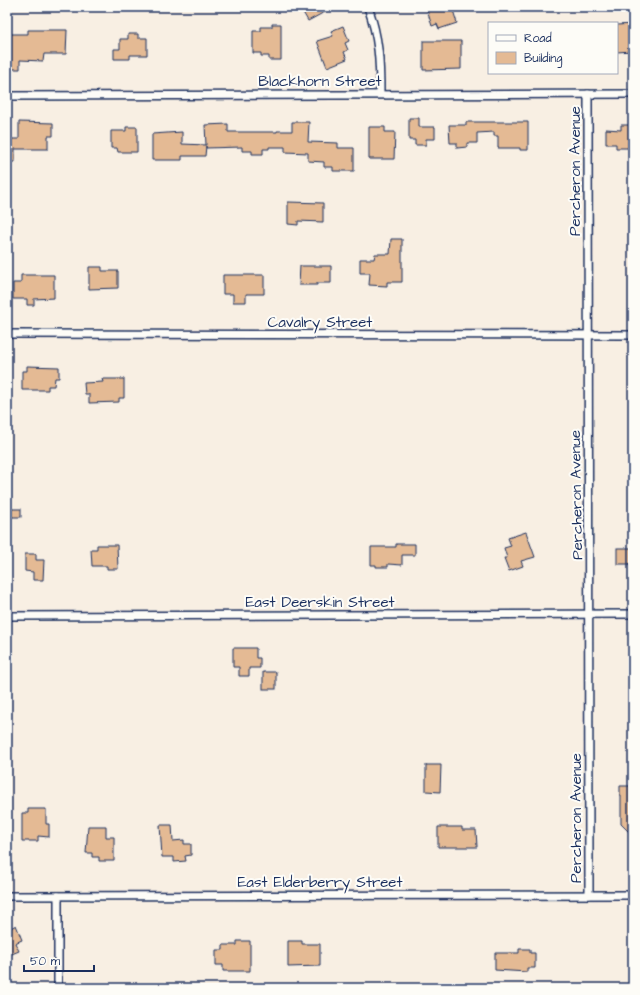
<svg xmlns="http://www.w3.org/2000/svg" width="640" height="995" viewBox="0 0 640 995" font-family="'Architects Daughter',sans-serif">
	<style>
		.building { fill: #e4ba94; stroke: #1b2f5e }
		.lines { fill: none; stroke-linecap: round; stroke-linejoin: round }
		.minor-casing { stroke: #1b2f5e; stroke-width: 10 }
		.minor { stroke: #fdfcf7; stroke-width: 7 }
		.labels { text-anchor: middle; stroke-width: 4; stroke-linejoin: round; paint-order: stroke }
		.street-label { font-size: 15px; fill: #1b2f5e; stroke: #fdfcf7 }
	</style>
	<rect width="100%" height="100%" fill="#f8efe3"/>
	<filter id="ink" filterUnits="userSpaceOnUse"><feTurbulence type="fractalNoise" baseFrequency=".025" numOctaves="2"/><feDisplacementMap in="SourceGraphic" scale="8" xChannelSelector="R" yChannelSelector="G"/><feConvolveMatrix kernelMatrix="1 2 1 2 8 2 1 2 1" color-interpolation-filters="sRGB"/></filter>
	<g filter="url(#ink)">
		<!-- building -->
		<g class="building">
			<polygon points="300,7 334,7 308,21"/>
			<polygon points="426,7 452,7 457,23 439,29 437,24 432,26"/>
			<polygon points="272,24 281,24 281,60 269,60 269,56 261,56 261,53 253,53 253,31 261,31 261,27 272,27"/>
			<polygon points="633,24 632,51 617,52 617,25"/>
			<polygon points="343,26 349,41 345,43 348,50 344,52 347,59 327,67 317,41 333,36 331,31"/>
			<polygon points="28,30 67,30 66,54 44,54 43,61 20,60 20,69 7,69 7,34 28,34"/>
			<polygon points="128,34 138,34 138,38 147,38 147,55 130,55 130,59 114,59 114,49 120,49 120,39 128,39"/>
			<polygon points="423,41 461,41 461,69 423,70"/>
			<polygon points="409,118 419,118 419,127 435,127 435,139 426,139 426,145 415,145 415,140 409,140"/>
			<polygon points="19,122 53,123 53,136 48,136 48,149 15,149 15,162 7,162 7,139 19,139"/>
			<polygon points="292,122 309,122 308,142 338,143 338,148 354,148 354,171 333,171 333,167 324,167 324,162 308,161 308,153 285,152 285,147 269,147 269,149 263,149 263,154 252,154 252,151 242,151 242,147 206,148 206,146 205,156 182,156 182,160 152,160 152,134 182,132 182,144 206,145 205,125 228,124 228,132 277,132 277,131 292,131"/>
			<polygon points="466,122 528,122 528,150 520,150 520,148 498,148 498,136 494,136 494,132 477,133 477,143 467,143 467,147 457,148 457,143 450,143 449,125 466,125"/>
			<polygon points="621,125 632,125 633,144 630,144 630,148 616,148 616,144 606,144 606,129 621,130"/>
			<polygon points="126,127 137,127 137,152 118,152 117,148 111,148 111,131 126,131"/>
			<polygon points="369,127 385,127 385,132 395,132 394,159 369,159"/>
			<polygon points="288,202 323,203 323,222 298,221 298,225 288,224"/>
			<polygon points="391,239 402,239 402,282 387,282 387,286 369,285 370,273 360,273 360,259 374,259 375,254 390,254"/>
			<polygon points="300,266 331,266 331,283 317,283 317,285 299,285"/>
			<polygon points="89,267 102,267 102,271 118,271 118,288 89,289"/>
			<polygon points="21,275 54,275 54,298 34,299 34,305 27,305 27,299 13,299 13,283 21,283"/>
			<polygon points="223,275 264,275 264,294 246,294 246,302 233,302 233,294 223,294"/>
			<polygon points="27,366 59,367 59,378 55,378 54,386 48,386 48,390 22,390 22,371 27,371"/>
			<polygon points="102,379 124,379 124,398 119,398 119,402 89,403 89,394 85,394 84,383 103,382"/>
			<rect x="10" y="509" width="11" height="8"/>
			<polygon points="526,532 535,557 521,561 523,566 509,571 504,558 507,558 504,548 511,546 508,538"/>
			<polygon points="396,544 415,544 415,555 402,555 402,565 388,564 388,567 376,567 376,565 371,565 371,547 396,547"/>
			<polygon points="97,545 117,545 118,569 107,569 107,566 92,566 91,549 97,549"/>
			<rect x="617" y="548" width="16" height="16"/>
			<polygon points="25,554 36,554 36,560 44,560 43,580 33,580 33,572 25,571"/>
			<polygon points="233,648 256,648 256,658 260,658 260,668 249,668 249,676 239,676 239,667 233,667"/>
			<rect x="263" y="672" width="13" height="17"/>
			<polygon points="426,765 441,765 440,792 426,791"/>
			<polygon points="620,786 633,786 633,836 621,824 621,795 620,795"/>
			<polygon points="28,809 46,809 46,824 49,824 49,837 38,836 38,841 22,841 22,813 28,813"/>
			<polygon points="160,825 172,825 173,841 184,840 184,844 191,844 191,855 185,856 186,861 174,862 174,857 162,857"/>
			<polygon points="88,826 106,826 106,837 114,837 114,861 99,861 99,857 92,857 92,853 86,853"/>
			<polygon points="438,827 462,827 462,830 476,830 477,847 438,847"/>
			<polygon points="7,925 9,929 16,925 22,940 15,943 19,951 7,956"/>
			<polygon points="237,941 250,941 250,971 223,971 223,965 216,965 216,950 223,950 223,945 237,945"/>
			<polygon points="288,941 302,941 302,944 320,944 320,966 288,967"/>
			<polygon points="519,949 530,949 530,953 535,953 535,968 527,968 527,972 495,970 495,953 519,953"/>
		</g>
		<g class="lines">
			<!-- minor casing -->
			<g class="minor-casing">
				<g id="minor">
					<path d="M368,7C379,38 380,62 380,94"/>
					<polyline points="588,94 589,895"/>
					<polyline points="7,96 633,94"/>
					<polyline points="7,334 633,335"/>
					<polyline points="7,616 633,614"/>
					<polyline points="7,896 633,895"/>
					<polyline points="58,896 58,988"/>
				</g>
			</g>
			<!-- minor -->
			<use href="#minor" class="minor"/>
		</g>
	</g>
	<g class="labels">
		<!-- street labels -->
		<g class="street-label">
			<text x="320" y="86">Blackhorn Street</text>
			<text transform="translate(575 171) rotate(-90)" y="5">Percheron Avenue</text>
			<text x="320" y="327">Cavalry Street</text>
			<text transform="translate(576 495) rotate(-91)" y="5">Percheron Avenue</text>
			<text x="320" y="607">East Deerskin Street</text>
			<text transform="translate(576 818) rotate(-90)" y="5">Percheron Avenue</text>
			<text x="320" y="887">East Elderberry Street</text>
		</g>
	</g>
	<!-- margin -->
	<rect width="640" height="995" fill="none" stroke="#fdfcf7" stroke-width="24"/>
	<rect x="12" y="12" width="616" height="971" fill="none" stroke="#1b2f5e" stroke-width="1.5" filter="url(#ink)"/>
	<!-- legend -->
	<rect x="488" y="22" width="130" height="52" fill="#fdfcf7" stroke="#a3aaba"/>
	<rect x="496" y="35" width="20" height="6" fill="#fdfcf7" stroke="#a3aaba"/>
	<text x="524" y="42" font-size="12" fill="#1b2f5e">Road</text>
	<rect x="496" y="52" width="20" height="12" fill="#e4ba94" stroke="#a3aaba"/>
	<text x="524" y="62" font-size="12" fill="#1b2f5e">Building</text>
	<!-- scale -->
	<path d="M24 965v6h70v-6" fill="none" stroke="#1b2f5e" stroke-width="2"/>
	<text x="30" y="965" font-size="12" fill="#1b2f5e" stroke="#fdfcf7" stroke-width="3" paint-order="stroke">50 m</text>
</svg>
